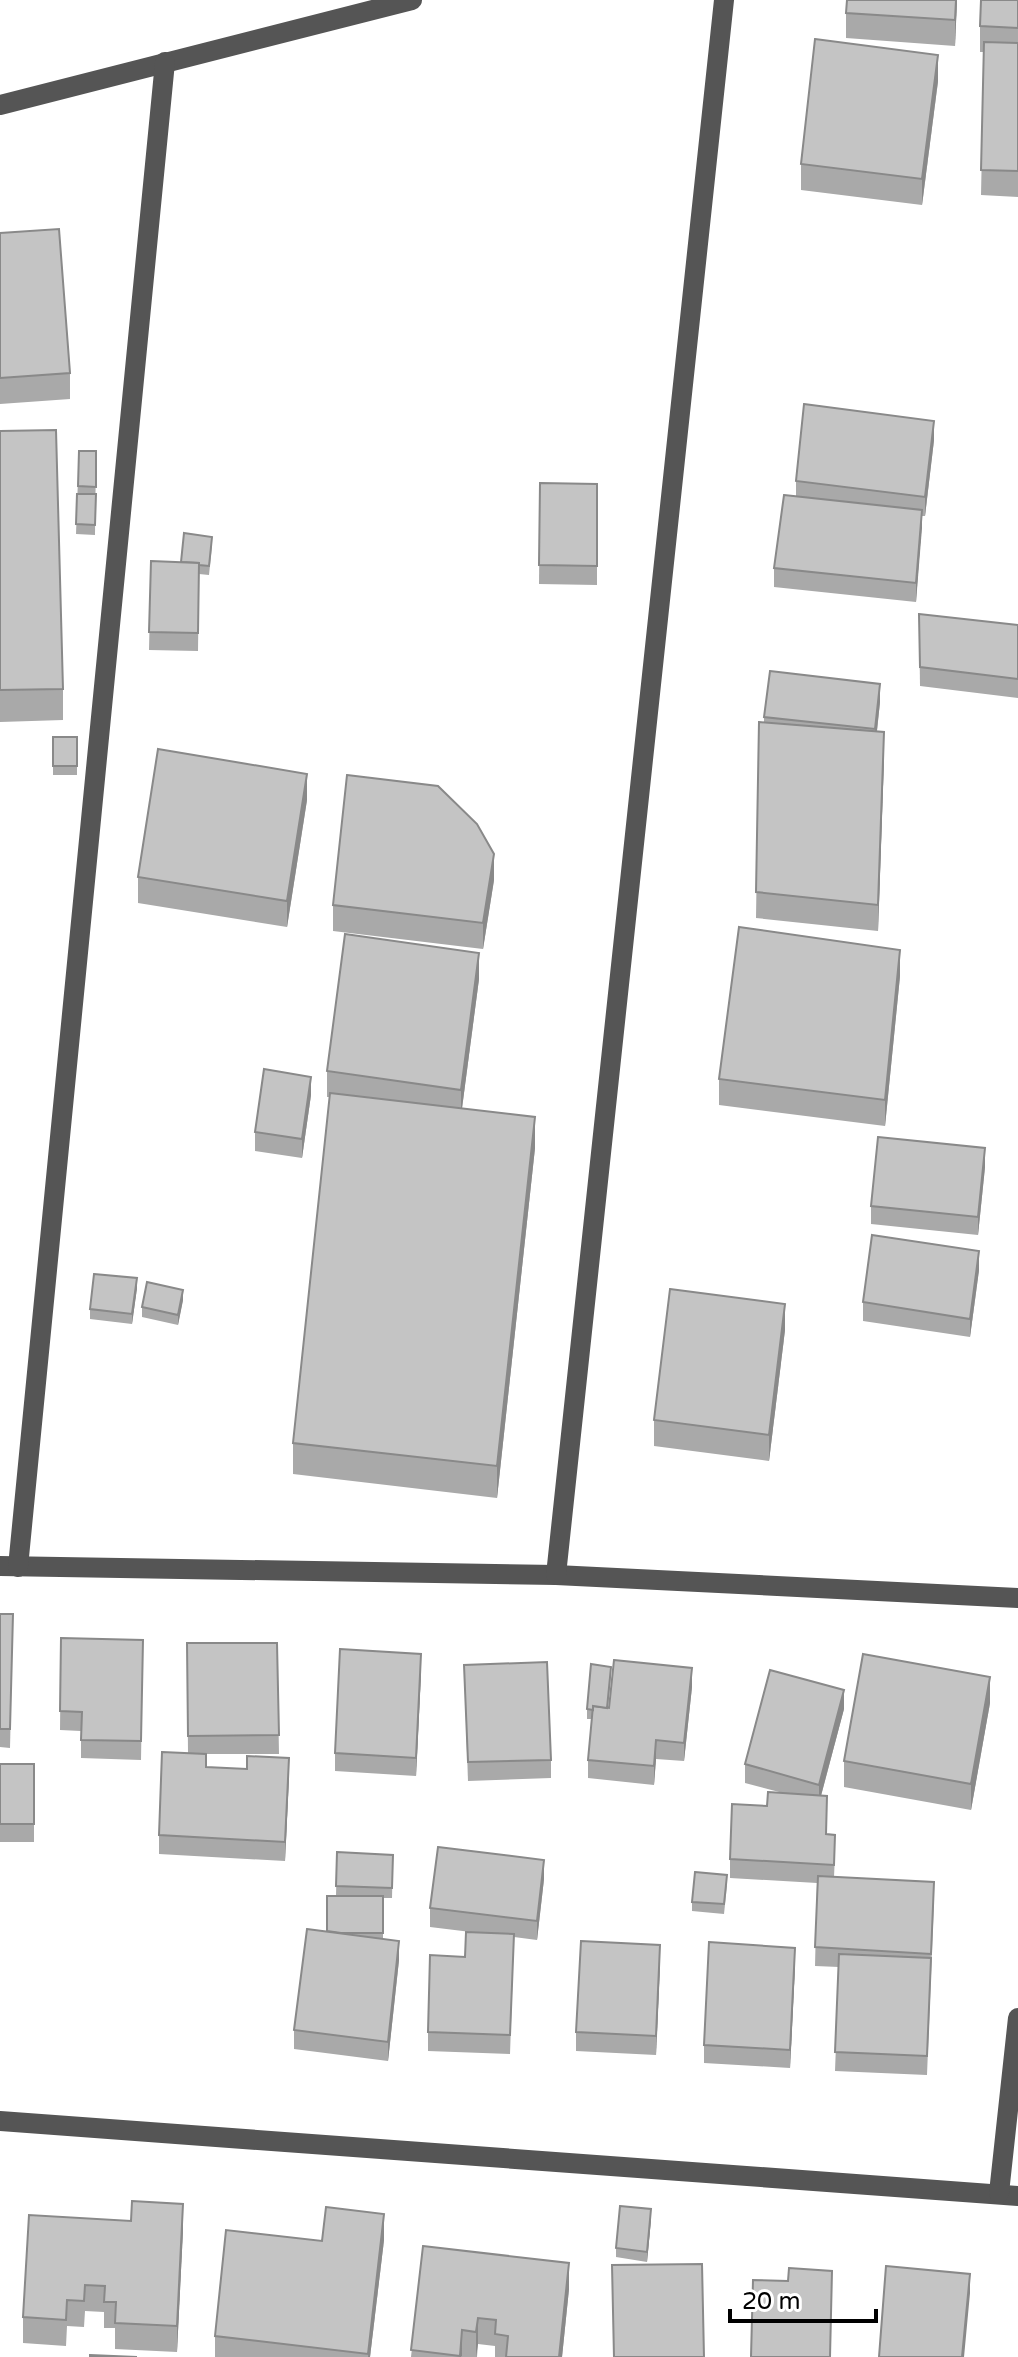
<svg xmlns="http://www.w3.org/2000/svg" width="1018" height="2357" viewBox="0 0 1018 2357" font-family="'Varela Round',sans-serif">
	<style>
		.lines { fill: none; stroke-linecap: round; stroke-linejoin: round }
		.minor { stroke: #555; stroke-width: 20 }
		.wall { fill: #a9a9a9 }
		.shaded-wall { fill: #898989 }
		.building { fill: #c4c4c4; stroke: #898989; stroke-width: 2 }
	</style>
	<rect width="100%" height="100%" fill="#fff"/>
	<g class="lines">
		<!-- minor -->
		<g class="minor">
			<polyline points="0,105 412,0"/>
			<polyline points="0,1566 556,1575 1018,1598"/>
			<polyline points="18,1567 165,62"/>
			<polyline points="556,1575 724,0"/>
			<polyline points="0,2121 1018,2196"/>
			<polyline points="999,2193 1018,2018"/>
		</g>
	</g>
	<!-- wall -->
	<g class="wall">
		<polygon points="957,0 955,46 846,38 846,13"/>
		<polygon points="1018,0 1018,197 981,195 984,52 980,52 980,26"/>
		<polygon points="938,81 922,205 801,190 801,164"/>
		<polygon points="0,233 70,373 70,399 0,404"/>
		<polygon points="0,431 63,689 63,720 0,722"/>
		<polygon points="934,440 925,516 922,516 916,602 774,587 774,568 796,496 796,481"/>
		<polygon points="79,451 96,451 95,535 76,534"/>
		<polygon points="540,483 597,484 597,585 539,584"/>
		<polygon points="212,546 209,575 199,574 198,651 149,650 151,561 181,562"/>
		<polygon points="919,614 1018,625 1018,698 920,686"/>
		<polygon points="880,702 877,731 884,758 878,931 756,918 759,722 764,722 764,717"/>
		<rect x="53" y="737" width="24" height="38"/>
		<polygon points="307,800 287,927 138,903 138,877"/>
		<polygon points="494,880 483,949 333,931 333,905"/>
		<polygon points="900,976 885,1126 719,1105 719,1079"/>
		<polygon points="479,979 462,1108 535,1148 497,1498 293,1474 293,1443 330,1097 327,1097 327,1071"/>
		<polygon points="311,1095 302,1158 255,1151 255,1132"/>
		<polygon points="985,1167 978,1235 871,1224 871,1206"/>
		<polygon points="979,1270 970,1337 863,1321 863,1302"/>
		<polygon points="137,1288 132,1324 90,1319 90,1309"/>
		<polygon points="183,1300 178,1325 142,1317 142,1307"/>
		<polygon points="785,1330 769,1461 654,1446 654,1420"/>
		<polygon points="0,1614 13,1614 10,1748 0,1747"/>
		<polygon points="61,1638 143,1640 141,1760 81,1758 81,1731 60,1730"/>
		<polygon points="187,1643 277,1643 279,1754 206,1754 206,1767 289,1776 285,1861 159,1854 159,1835 188,1753"/>
		<polygon points="464,1665 551,1760 551,1778 468,1781"/>
		<polygon points="421,1673 416,1776 335,1771 335,1753"/>
		<polygon points="611,1676 608,1708 692,1687 684,1761 656,1759 654,1785 588,1778 588,1760 592,1719 587,1719 587,1709"/>
		<polygon points="990,1703 971,1810 844,1787 844,1761"/>
		<polygon points="844,1709 821,1796 826,1834 835,1854 834,1877 934,1901 927,2075 835,2071 839,1967 815,1966 817,1883 730,1878 730,1859 767,1806 783,1793 745,1783 745,1764"/>
		<rect x="0" y="1764" width="34" height="78"/>
		<polygon points="337,1852 393,1855 392,1898 383,1898 383,1939 399,1960 388,2061 294,2049 294,2030 327,1931 336,1896"/>
		<polygon points="544,1879 537,1940 514,1937 510,2054 428,2051 428,2032 465,1957 479,1933 430,1927 430,1908"/>
		<polygon points="727,1885 724,1914 692,1911 692,1902"/>
		<polygon points="660,1964 656,2055 576,2051 576,2032"/>
		<polygon points="795,1966 790,2068 704,2063 704,2045"/>
		<polygon points="651,2219 647,2262 616,2257 616,2248"/>
		<polygon points="183,2230 177,2352 115,2349 115,2328 104,2328 104,2312 85,2311 84,2327 67,2326 66,2346 23,2343 23,2317"/>
		<polygon points="384,2240 370,2357 215,2357 215,2336 322,2241"/>
		<polygon points="423,2246 569,2289 562,2357 495,2357 495,2346 478,2344 477,2357 411,2357"/>
	</g>
	<!-- shaded-wall -->
	<g class="shaded-wall">
		<polygon points="956,0 957,0 955,46 955,20"/>
		<polygon points="938,55 938,81 922,205 922,179"/>
		<polygon points="934,421 934,440 925,516 925,497"/>
		<polygon points="922,510 922,528 916,602 916,583"/>
		<polygon points="880,684 880,702 875,748 875,729"/>
		<polygon points="884,732 884,758 878,931 878,905"/>
		<polygon points="307,774 307,800 287,927 287,901"/>
		<polygon points="494,854 494,880 483,949 483,923"/>
		<polygon points="900,950 900,976 885,1126 885,1100"/>
		<polygon points="479,953 479,979 461,1116 461,1090"/>
		<polygon points="311,1077 311,1095 302,1158 302,1139"/>
		<polygon points="535,1117 535,1148 497,1498 497,1466"/>
		<polygon points="985,1148 985,1167 978,1235 978,1217"/>
		<polygon points="979,1251 979,1270 970,1337 970,1319"/>
		<polygon points="137,1278 137,1288 132,1324 132,1314"/>
		<polygon points="183,1290 183,1300 178,1325 178,1315"/>
		<polygon points="785,1304 785,1330 769,1461 769,1435"/>
		<polygon points="421,1654 421,1673 416,1776 416,1758"/>
		<polygon points="692,1668 692,1687 684,1761 684,1743"/>
		<polygon points="990,1677 990,1703 971,1810 971,1784"/>
		<polygon points="844,1690 844,1709 819,1803 819,1785"/>
		<polygon points="656,1740 656,1759 654,1785 654,1766"/>
		<polygon points="289,1758 289,1776 285,1861 285,1842"/>
		<polygon points="544,1860 544,1879 537,1940 537,1921"/>
		<polygon points="399,1941 399,1960 388,2061 388,2042"/>
		<polygon points="660,1945 660,1964 656,2055 656,2036"/>
		<polygon points="795,1948 795,1966 790,2068 790,2050"/>
		<polygon points="183,2204 183,2230 177,2352 177,2326"/>
		<polygon points="651,2209 651,2219 647,2262 647,2252"/>
		<polygon points="384,2214 384,2240 370,2357 368,2357"/>
		<polygon points="569,2263 569,2289 562,2357 559,2357"/>
		<polygon points="970,2274 970,2293 964,2357 962,2357"/>
		<polygon points="478,2318 478,2344 476,2357 476,2332"/>
		<polygon points="462,2330 462,2356 460,2357 460,2356"/>
	</g>
	<!-- building -->
	<g class="building">
		<polygon points="847,0 956,0 955,20 846,13"/>
		<polygon points="981,0 1018,0 1018,28 980,26"/>
		<polygon points="815,39 938,55 922,179 801,164"/>
		<polygon points="984,42 1018,43 1018,171 981,170"/>
		<polygon points="59,229 70,373 0,378 0,233"/>
		<polygon points="804,404 934,421 925,497 796,481"/>
		<polygon points="56,430 63,689 0,690 0,431"/>
		<polygon points="79,451 96,451 96,487 78,486"/>
		<polygon points="540,483 597,484 597,566 539,565"/>
		<polygon points="77,494 96,494 95,525 76,524"/>
		<polygon points="784,495 922,510 916,583 774,568"/>
		<polygon points="184,533 212,537 209,566 199,565 199,563 181,562"/>
		<polygon points="151,561 199,563 198,633 149,632"/>
		<polygon points="919,614 1018,625 1018,679 920,667"/>
		<polygon points="770,671 880,684 875,729 764,717"/>
		<polygon points="759,722 884,732 878,905 756,892"/>
		<rect x="53" y="737" width="24" height="29"/>
		<polygon points="158,749 307,774 287,901 138,877"/>
		<polygon points="347,775 438,786 477,824 494,854 483,923 333,905"/>
		<polygon points="739,927 900,950 885,1100 719,1079"/>
		<polygon points="345,934 479,953 461,1090 327,1071"/>
		<polygon points="264,1069 311,1077 302,1139 255,1132"/>
		<polygon points="330,1093 535,1117 497,1466 293,1443"/>
		<polygon points="878,1137 985,1148 978,1217 871,1206"/>
		<polygon points="872,1235 979,1251 970,1319 863,1302"/>
		<polygon points="94,1274 137,1278 132,1314 90,1309"/>
		<polygon points="147,1282 183,1290 178,1315 142,1307"/>
		<polygon points="670,1289 785,1304 769,1435 654,1420"/>
		<polygon points="0,1614 13,1614 10,1729 0,1729"/>
		<polygon points="61,1638 143,1640 141,1741 81,1740 82,1712 60,1711"/>
		<polygon points="187,1643 277,1643 279,1735 188,1736"/>
		<polygon points="340,1649 421,1654 416,1758 335,1753"/>
		<polygon points="863,1654 990,1677 971,1784 844,1761"/>
		<polygon points="614,1660 692,1668 684,1743 656,1740 654,1766 588,1760 593,1706 609,1708"/>
		<polygon points="547,1662 551,1760 468,1762 464,1665"/>
		<polygon points="591,1664 611,1667 607,1708 593,1706 593,1710 587,1709"/>
		<polygon points="770,1670 844,1690 819,1785 745,1764"/>
		<polygon points="162,1752 206,1754 206,1767 247,1769 247,1756 289,1758 285,1842 159,1835"/>
		<rect x="0" y="1764" width="34" height="60"/>
		<polygon points="768,1792 827,1796 826,1834 835,1835 834,1865 730,1859 732,1804 767,1806"/>
		<polygon points="438,1847 544,1860 537,1921 430,1908"/>
		<polygon points="337,1852 393,1855 392,1888 336,1886"/>
		<polygon points="695,1872 727,1875 724,1904 692,1902"/>
		<polygon points="818,1876 934,1882 931,1954 815,1947"/>
		<polygon points="327,1896 383,1896 383,1933 341,1933 327,1931"/>
		<polygon points="307,1929 399,1941 388,2042 294,2030"/>
		<polygon points="466,1932 514,1934 510,2035 428,2032 430,1955 465,1957"/>
		<polygon points="581,1941 660,1945 656,2036 576,2032"/>
		<polygon points="709,1942 795,1948 790,2050 704,2045"/>
		<polygon points="839,1954 931,1958 927,2056 835,2052"/>
		<polygon points="132,2201 183,2204 177,2326 115,2323 116,2302 104,2302 105,2286 85,2285 84,2301 67,2300 66,2320 23,2317 29,2215 131,2221"/>
		<polygon points="620,2206 651,2209 647,2252 616,2248"/>
		<polygon points="326,2207 384,2214 368,2354 215,2336 226,2230 322,2241"/>
		<polygon points="423,2246 569,2263 559,2357 506,2357 508,2336 495,2334 496,2320 478,2318 476,2332 462,2330 460,2356 411,2350"/>
		<polygon points="702,2264 704,2357 614,2357 612,2265"/>
		<polygon points="886,2266 970,2274 962,2357 879,2357"/>
		<polygon points="789,2268 832,2271 830,2357 751,2357 753,2280 788,2281"/>
		<polygon points="90,2355 137,2357 90,2357"/>
	</g>
	<!-- scale -->
	<path d="M730 2309v12h146v-12" fill="none" stroke="#000000" stroke-width="4"/>
	<text x="742" y="2309" font-size="24" fill="#000000" stroke="#ffffff" stroke-width="6" paint-order="stroke">20 m</text>
</svg>
